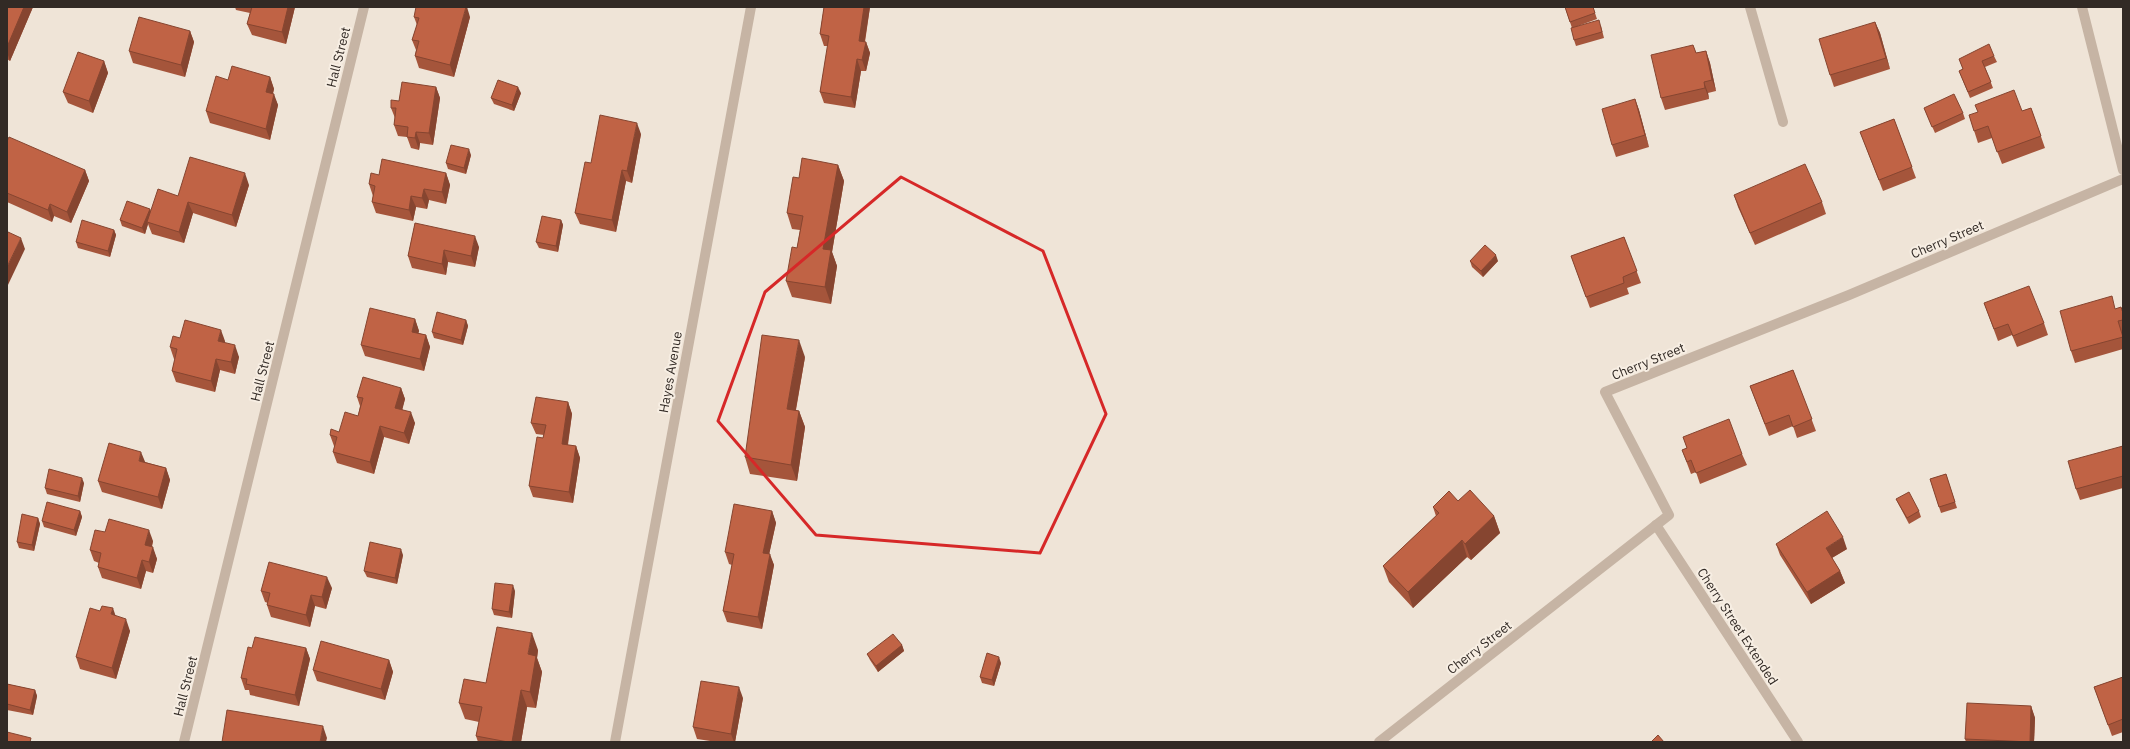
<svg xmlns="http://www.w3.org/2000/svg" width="2130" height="749" viewBox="0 0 2130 749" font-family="'IBM Plex Sans',sans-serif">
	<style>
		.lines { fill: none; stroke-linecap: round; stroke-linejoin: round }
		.street { stroke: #c6b4a4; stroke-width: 10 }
		.wall { fill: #a5553b }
		.shaded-wall { fill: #864530 }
		.building { fill: #c06345; stroke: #864530 }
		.marked { fill: none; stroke: #d62828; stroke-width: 3; stroke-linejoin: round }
		.labels { text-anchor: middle; stroke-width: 4; stroke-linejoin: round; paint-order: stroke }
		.street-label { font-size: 13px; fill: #322a25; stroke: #f7eee3 }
	</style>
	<rect width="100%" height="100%" fill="#efe4d7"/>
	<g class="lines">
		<!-- street -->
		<g class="street">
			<polyline points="1750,7 1783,122"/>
			<polyline points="2082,7 2123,170"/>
			<polyline points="1656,525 1798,742"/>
			<polyline points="184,742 364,7"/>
			<polyline points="615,742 751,7"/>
			<polyline points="1379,742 1669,515 1605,392 1849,295 2123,179"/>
		</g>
	</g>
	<!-- wall -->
	<g class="wall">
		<polygon points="7,7 33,7 10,61 7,59"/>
		<polygon points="235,7 295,7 286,44 252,35 247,24 250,13 236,10"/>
		<polygon points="824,7 870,7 865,42 866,42 870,53 866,71 861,71 855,108 824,103 820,92 828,46 824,46 820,34"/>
		<polygon points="1565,7 1593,7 1597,19 1578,26 1601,26 1604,38 1576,46 1574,40 1572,28"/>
		<polygon points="414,17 470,17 454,77 419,68 415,56 416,50 412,40 417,25"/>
		<polygon points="1875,22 1880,33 1890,69 1834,87 1830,75"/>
		<polygon points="190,31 194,42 185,77 133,63 129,51"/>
		<polygon points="1693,45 1696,53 1706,51 1710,63 1716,91 1708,93 1709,99 1665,110 1661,98"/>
		<polygon points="1994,56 1997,62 1985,67 1993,88 1970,98 1959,71 1963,69 1959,59"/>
		<polygon points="104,61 108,73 93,113 68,103 63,92"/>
		<polygon points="270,77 274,89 273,94 278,105 270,140 210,123 206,111 228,80"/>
		<polygon points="436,87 440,98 433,145 420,143 419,150 411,148 407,137 398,136 394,125 395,118 391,108 399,101"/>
		<polygon points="521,93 514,111 494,104 491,98"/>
		<polygon points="1635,99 1639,110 1649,147 1616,157 1612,145"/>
		<polygon points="1924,108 1963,113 1965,119 1935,133"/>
		<polygon points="2031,108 2045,148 2002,164 1992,138 1978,143 1969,115 2022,111"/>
		<polygon points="1894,119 1916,178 1883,191 1860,132"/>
		<polygon points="641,134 632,183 626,181 616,232 580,224 575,213 591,163"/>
		<polygon points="7,141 85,170 89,181 71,223 54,216 52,222 7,202"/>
		<polygon points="471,155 466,174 448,169 446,163"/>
		<polygon points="838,165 844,181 832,252 837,266 831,304 792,297 786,281 797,248 800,230 792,229 787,213 799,178"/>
		<polygon points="446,173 450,185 446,204 429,200 427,209 416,207 413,221 376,213 372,202 373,196 369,184 379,175"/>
		<polygon points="249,185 236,227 193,213 184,243 152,234 148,224 145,234 122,226 120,220 150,209 151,212 178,196"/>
		<polygon points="1734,195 1822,202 1826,214 1755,245 1738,207"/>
		<polygon points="561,220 563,225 558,252 539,248 536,242"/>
		<polygon points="415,223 479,247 475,267 448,262 446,275 412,268 408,256"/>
		<polygon points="114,230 116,235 110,257 78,248 76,242"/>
		<polygon points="1624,237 1641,283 1627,288 1629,294 1590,308 1571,256"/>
		<polygon points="1470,261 1498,261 1483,277 1472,267"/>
		<polygon points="1984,303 2044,323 2048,335 2017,347 2012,335 1998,341"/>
		<polygon points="2116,309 2123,312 2123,332 2122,333 2123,335 2123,349 2075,363 2071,351"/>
		<polygon points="415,319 419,331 418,333 426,335 430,347 424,371 365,356 361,345"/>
		<polygon points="466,320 468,326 463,345 434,338 432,332"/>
		<polygon points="180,338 225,341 225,343 239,357 235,374 220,370 215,392 176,382 172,371 175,359 174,359 170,347"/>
		<polygon points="805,357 796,410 799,411 805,427 797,481 750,474 745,457"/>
		<polygon points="1793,370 1816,431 1797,438 1793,426 1769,436 1750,386"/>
		<polygon points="401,388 405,399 402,409 415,423 409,444 384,437 374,474 337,463 333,452 335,446 334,446 330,435 339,432 358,416 360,406 357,397"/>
		<polygon points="568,402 572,414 568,445 576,446 580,458 573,503 533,497 529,486 544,435 536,434 531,423"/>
		<polygon points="1683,437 1742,454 1747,465 1700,484 1696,472 1691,474 1682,450 1687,448"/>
		<polygon points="2123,446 2123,488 2080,500 2076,489"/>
		<polygon points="145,462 166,468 170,480 162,509 102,492 98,481"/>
		<polygon points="1946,474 1957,508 1941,513 1930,479"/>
		<polygon points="84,483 80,502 47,494 45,488"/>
		<polygon points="1896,499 1919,511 1921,517 1909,524 1899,505"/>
		<polygon points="1458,501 1494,516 1500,533 1471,560 1467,557 1413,608 1389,582 1383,566 1436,516 1433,507"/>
		<polygon points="80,511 82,517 76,536 44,527 42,521"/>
		<polygon points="772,511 776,523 769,554 774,565 762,629 727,622 723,611 732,565 729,564 725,552"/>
		<polygon points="38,518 40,524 34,551 19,548 17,542"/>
		<polygon points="105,532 153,541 152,547 157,559 153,573 146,571 141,589 102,578 98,567 99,563 94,561 90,550"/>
		<polygon points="1776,544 1847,549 1832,558 1840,571 1845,583 1811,604 1780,555"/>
		<polygon points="403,555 397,584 367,577 364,571"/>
		<polygon points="332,588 326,609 315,606 310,627 271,617 267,605 268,603 265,602 261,591"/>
		<polygon points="515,591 512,618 494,615 492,609"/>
		<polygon points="116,616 130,631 116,679 80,669 76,657"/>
		<polygon points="902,645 904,651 878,672 870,660 867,654"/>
		<polygon points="252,648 306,648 310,659 299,706 250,695 249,690 245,690 241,678"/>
		<polygon points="538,650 537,658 542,672 536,708 527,707 521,742 478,742 476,736 479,722 465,719 459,703 486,683"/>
		<polygon points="389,660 393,672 385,700 317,681 313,670"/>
		<polygon points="1001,663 994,686 982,683 980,677"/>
		<polygon points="2123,677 2123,732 2112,736 2094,687"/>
		<polygon points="7,684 35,690 37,696 33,715 7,710"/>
		<polygon points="743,698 735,742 717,742 697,739 693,727"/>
		<polygon points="2031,706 2035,718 2034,742 1966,742 1965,739"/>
	</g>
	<!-- shaded-wall -->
	<g class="shaded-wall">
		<polygon points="24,7 33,7 10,61 7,52 7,47"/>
		<polygon points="288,7 295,7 286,44 282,32"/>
		<polygon points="466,7 467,7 470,17 454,77 450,65"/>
		<polygon points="864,7 870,7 863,52 859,41"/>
		<polygon points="1875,22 1880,33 1890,69 1886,58"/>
		<polygon points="190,31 194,42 185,77 181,65"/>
		<polygon points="866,42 870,53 866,71 862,60"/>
		<polygon points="1706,51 1710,63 1716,91 1712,80"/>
		<polygon points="857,59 861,71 855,108 851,97"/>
		<polygon points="104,61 108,73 93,113 89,101"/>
		<polygon points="270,77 274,89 270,103 266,92"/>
		<polygon points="1704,82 1708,93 1709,99 1705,88"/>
		<polygon points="436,87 440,98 433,145 429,133"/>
		<polygon points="518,87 521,93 514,111 512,105"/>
		<polygon points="274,94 278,105 270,140 266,129"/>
		<polygon points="1635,99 1639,110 1649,147 1645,135"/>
		<polygon points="637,123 641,134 632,183 627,171"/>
		<polygon points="416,132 420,143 419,150 415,138"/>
		<polygon points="469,149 471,155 466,174 464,168"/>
		<polygon points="838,165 844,181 832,252 837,266 831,304 825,287 823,249"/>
		<polygon points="85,170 89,181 71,223 67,212"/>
		<polygon points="622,170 626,181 616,232 612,220"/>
		<polygon points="245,173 249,185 236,227 232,215"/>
		<polygon points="446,173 450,185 446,204 442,192"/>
		<polygon points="424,189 429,200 427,209 422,198"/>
		<polygon points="411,196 416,207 413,221 409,210"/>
		<polygon points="188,202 193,213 184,243 179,232"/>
		<polygon points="50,204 54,216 52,222 48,210"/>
		<polygon points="150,209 152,215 147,222 148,224 145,234 142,228"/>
		<polygon points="561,220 563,225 558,252 556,246"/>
		<polygon points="114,230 116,235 110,257 108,251"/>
		<polygon points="475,236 479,247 475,267 471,256"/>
		<polygon points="21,238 25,249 7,287 7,267"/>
		<polygon points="444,250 448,262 446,275 442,264"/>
		<polygon points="1496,255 1498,261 1483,277 1481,271"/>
		<polygon points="415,319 419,331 416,343 412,332"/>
		<polygon points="466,320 468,326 463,345 461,340"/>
		<polygon points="221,330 225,341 222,353 218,341"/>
		<polygon points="426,335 430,347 424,371 420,359"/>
		<polygon points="799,340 805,357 793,425 787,409"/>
		<polygon points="235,345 239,357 235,374 231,362"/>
		<polygon points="216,359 220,370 215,392 211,381"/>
		<polygon points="401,388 405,399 400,419 395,408"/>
		<polygon points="568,402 572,414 566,455 562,444"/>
		<polygon points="799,411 805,427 797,481 791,465"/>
		<polygon points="411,412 415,423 409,444 404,433"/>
		<polygon points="380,426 384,437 374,474 370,462"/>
		<polygon points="576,446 580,458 573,503 569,492"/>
		<polygon points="141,452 146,464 139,461"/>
		<polygon points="166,468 170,480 162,509 158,497"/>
		<polygon points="82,478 84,483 80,502 78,496"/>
		<polygon points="80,511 82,517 76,536 74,530"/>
		<polygon points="772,511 776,523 767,564 763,553"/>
		<polygon points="1494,516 1500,533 1471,560 1465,544"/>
		<polygon points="38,518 40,524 34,551 32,545"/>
		<polygon points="149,530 153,541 149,557 145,545"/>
		<polygon points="1843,537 1847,549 1830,559 1826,548"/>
		<polygon points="1462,540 1467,557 1413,608 1408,592"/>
		<polygon points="153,547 157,559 153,573 149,562"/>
		<polygon points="401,549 403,555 397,584 395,578"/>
		<polygon points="770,554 774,565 762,629 758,617"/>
		<polygon points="142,560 146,571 141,589 137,578"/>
		<polygon points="1840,571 1845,583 1811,604 1807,592"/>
		<polygon points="327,577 332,588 326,609 322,597"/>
		<polygon points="513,585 515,591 512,618 509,612"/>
		<polygon points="311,595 315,606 310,627 306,615"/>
		<polygon points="113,608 117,620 111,614"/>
		<polygon points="126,619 130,631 116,679 112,668"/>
		<polygon points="532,633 538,650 537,658 542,672 536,708 530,692 528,654"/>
		<polygon points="902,645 904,651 878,672 876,666"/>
		<polygon points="306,648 310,659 299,706 295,695"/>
		<polygon points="999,657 1001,663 994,686 992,680"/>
		<polygon points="389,660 393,672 385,700 381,689"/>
		<polygon points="739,687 743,698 735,742 734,742 731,734"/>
		<polygon points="35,690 37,696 33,715 30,710"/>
		<polygon points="521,690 527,707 521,742 512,742"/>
		<polygon points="2031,706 2035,718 2034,742 2030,742"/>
		<polygon points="323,726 327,738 326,742 320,742"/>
	</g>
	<!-- building -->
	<g class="building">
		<polygon points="7,7 24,7 7,47"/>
		<polygon points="252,7 288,7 282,32 247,24"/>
		<polygon points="416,7 466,7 450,65 415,56 419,41 412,40 419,18 414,17"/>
		<polygon points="824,7 864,7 859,41 866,42 862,60 857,59 851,97 820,92 829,36 820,34"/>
		<polygon points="1565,7 1593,7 1595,13 1570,22"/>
		<polygon points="139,17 190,31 181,65 129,51"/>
		<polygon points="1599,20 1602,32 1574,40 1571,28"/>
		<polygon points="1875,22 1886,58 1830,75 1819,39"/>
		<polygon points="1989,44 1994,56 1982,61 1991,82 1968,92 1959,71 1963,69 1959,59"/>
		<polygon points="1693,45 1696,53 1706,51 1712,80 1704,82 1705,88 1661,98 1651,55"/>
		<polygon points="78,52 104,61 89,101 63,92"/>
		<polygon points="232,66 270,77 266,92 274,94 266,129 206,111 216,76 228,80"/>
		<polygon points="498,80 518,87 512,105 491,98"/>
		<polygon points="402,82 436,87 429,133 416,132 415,138 407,137 408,127 394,125 396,108 391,108 391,100 399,101"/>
		<polygon points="2014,90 2022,111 2031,108 2041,136 1997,152 1988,126 1974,131 1969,115 1978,112 1975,105"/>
		<polygon points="1954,94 1963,113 1932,127 1924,108"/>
		<polygon points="1635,99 1645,135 1612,145 1602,109"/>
		<polygon points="600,115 637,123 627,171 622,170 612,220 575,213 585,162 591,163"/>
		<polygon points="1894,119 1912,167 1879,180 1860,132"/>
		<polygon points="9,137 85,170 67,212 50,204 48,210 7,193 7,141"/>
		<polygon points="451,145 469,149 464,168 446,163"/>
		<polygon points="190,157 245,173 232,215 188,202 179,232 147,222 158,189 178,196"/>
		<polygon points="802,158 838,165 823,249 831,250 825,287 786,281 792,247 797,248 803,216 787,213 793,177 799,178"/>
		<polygon points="382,159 446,173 442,192 424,189 422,198 411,196 409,210 372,202 375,186 369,184 371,173 379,175"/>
		<polygon points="1805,164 1822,202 1750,233 1734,195"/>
		<polygon points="127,201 150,209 142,228 120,220"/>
		<polygon points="542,216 561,220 556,246 536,242"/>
		<polygon points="82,220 114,230 108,251 76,242"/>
		<polygon points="415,223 475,236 471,256 444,250 442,264 408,256"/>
		<polygon points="8,232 21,238 7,267 7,234"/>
		<polygon points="1624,237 1637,271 1623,277 1624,283 1586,297 1571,256"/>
		<polygon points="1485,245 1496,255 1481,271 1470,261"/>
		<polygon points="2029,286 2044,323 2013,336 2008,324 1994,329 1984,303"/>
		<polygon points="2112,296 2115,309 2121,307 2123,313 2123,320 2118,321 2123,337 2071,351 2060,311"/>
		<polygon points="370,308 415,319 412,332 426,335 420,359 361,345"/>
		<polygon points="437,312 466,320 461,340 432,332"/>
		<polygon points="185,320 221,330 218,341 235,345 231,362 216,359 211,381 172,371 177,349 170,347 173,336 180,338"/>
		<polygon points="762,335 799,340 787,409 799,411 791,465 745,457"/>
		<polygon points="1793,370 1812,419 1793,427 1789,415 1765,424 1750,386"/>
		<polygon points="363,377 401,388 395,408 411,412 404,433 380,426 370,462 333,452 337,437 330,435 331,429 339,432 345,412 358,416 363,398 357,397"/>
		<polygon points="536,397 568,402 562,444 576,446 569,492 529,486 537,437 543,438 546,425 531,423"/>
		<polygon points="1729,419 1742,454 1696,473 1691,460 1687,462 1682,450 1687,448 1683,437"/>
		<polygon points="109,443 141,452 139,461 166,468 158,497 98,481"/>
		<polygon points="2123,446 2123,476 2076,489 2068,461"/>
		<polygon points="49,469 82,478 78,496 45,488"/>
		<polygon points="1946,474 1955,502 1939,507 1930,479"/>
		<polygon points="1470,490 1494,516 1465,544 1462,540 1408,592 1383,566 1439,513 1433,507 1449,491 1458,501"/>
		<polygon points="1909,492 1919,511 1907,518 1896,499"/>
		<polygon points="47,502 80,511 74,530 42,521"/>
		<polygon points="734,504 772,511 763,553 770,554 758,617 723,611 734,554 725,552"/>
		<polygon points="1827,511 1843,537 1826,548 1840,571 1807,592 1776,544"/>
		<polygon points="22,514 38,518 32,545 17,542"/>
		<polygon points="109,519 149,530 145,545 153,547 149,562 142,560 137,578 98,567 101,553 90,550 95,530 105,532"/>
		<polygon points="370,542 401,549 395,578 364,571"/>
		<polygon points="269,562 327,577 322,597 311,595 306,615 267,605 270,593 261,591"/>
		<polygon points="495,583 513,585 509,612 492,609"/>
		<polygon points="102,606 113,608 111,614 126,619 112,668 76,657 90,608 100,611"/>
		<polygon points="497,627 532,633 528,654 536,656 530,692 521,690 512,742 508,742 476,736 482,707 459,703 464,679 486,683"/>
		<polygon points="893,634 902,645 876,666 867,654"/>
		<polygon points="255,637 306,648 295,695 246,684 247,679 241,678 248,647 252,648"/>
		<polygon points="321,641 389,660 381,689 313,670"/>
		<polygon points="987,653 999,657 992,680 980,677"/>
		<polygon points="2123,677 2123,719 2108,725 2094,687"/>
		<polygon points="701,681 739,687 731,734 693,727"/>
		<polygon points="7,684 35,690 30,710 7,704"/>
		<polygon points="1967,703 2031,706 2030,742 1965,739"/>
		<polygon points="227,710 323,726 320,742 222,742"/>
		<polygon points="7,732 31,738 30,742 7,742"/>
		<polygon points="1658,735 1664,742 1651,742"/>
	</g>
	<!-- marked area -->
	<path class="marked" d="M901,177L1043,251L1106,414L1040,553L816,535L718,421L765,292Z"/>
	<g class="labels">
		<!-- street labels -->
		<g class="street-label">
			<text transform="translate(338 57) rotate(-76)" y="5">Hall Street</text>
			<text transform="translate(1947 239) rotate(-23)" y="5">Cherry Street</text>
			<text transform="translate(1648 361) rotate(-22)" y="5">Cherry Street</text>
			<text transform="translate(262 371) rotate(-76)" y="5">Hall Street</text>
			<text transform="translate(670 372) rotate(-80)" y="5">Hayes Avenue</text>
			<text transform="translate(1738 626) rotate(57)" y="5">Cherry Street Extended</text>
			<text transform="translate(1479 647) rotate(-38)" y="5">Cherry Street</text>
			<text transform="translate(185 686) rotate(-76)" y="5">Hall Street</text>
		</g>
	</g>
	<!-- border -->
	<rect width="2130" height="749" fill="none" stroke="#322a25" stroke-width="16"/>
</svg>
